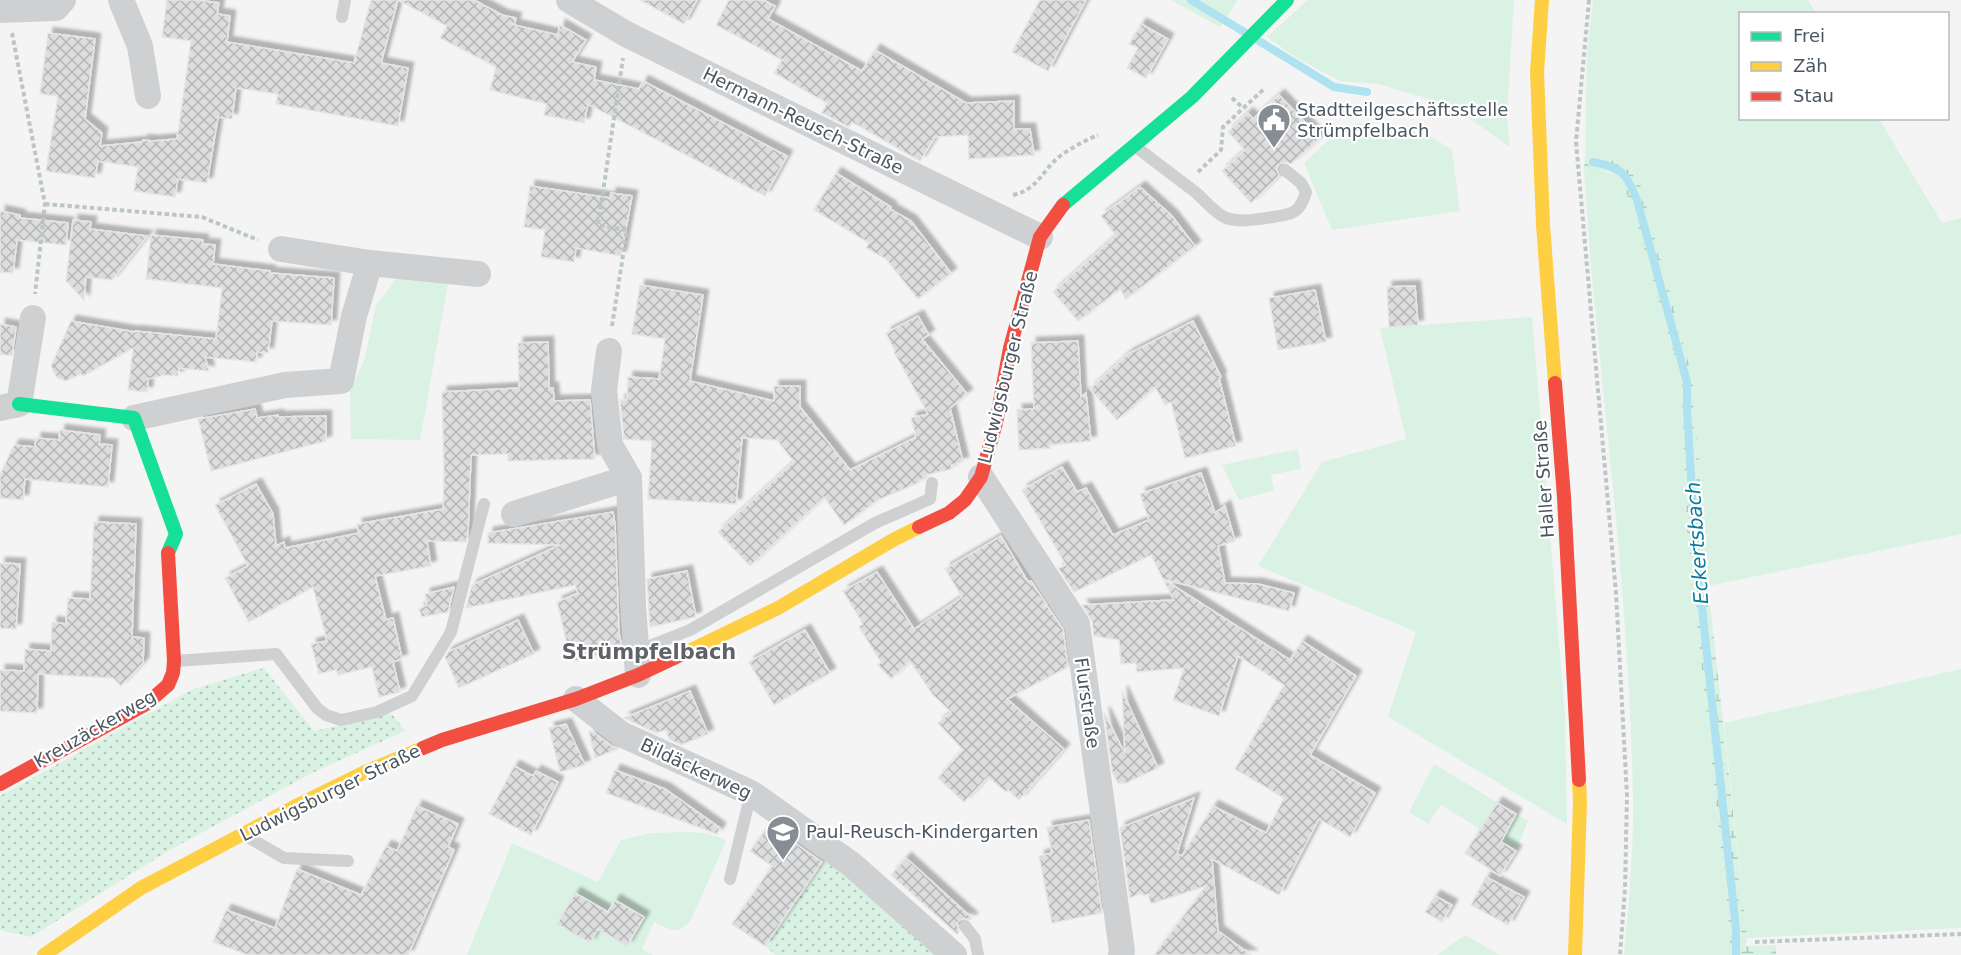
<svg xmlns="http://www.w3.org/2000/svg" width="1961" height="955" viewBox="0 0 1961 955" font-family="'DejaVu Sans',sans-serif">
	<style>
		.green { fill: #d9f2e3 }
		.wetland { fill: url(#wetland-marsh) }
		.park { fill: url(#park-dots) }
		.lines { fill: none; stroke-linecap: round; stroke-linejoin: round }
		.stream { stroke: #aee2f0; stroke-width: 8 }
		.building { fill: url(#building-cross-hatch); stroke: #e5e6e7; stroke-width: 1.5; filter: url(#shadow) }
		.path { stroke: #bcc7c4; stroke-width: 4; stroke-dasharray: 4.5 3; stroke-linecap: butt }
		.lane { stroke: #ced0d2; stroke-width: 12 }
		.street { stroke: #ced0d2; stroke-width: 26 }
		.fast { stroke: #16e098; stroke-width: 14 }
		.slow { stroke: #ffcf43; stroke-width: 14 }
		.jam { stroke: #f24e42; stroke-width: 14 }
		.labels { text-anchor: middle; stroke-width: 4.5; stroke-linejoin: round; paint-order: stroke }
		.poi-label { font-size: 18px; fill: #4a5661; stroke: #fff; text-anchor: start }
		.street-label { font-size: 18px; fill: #4a5661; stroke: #fff }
		.water-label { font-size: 20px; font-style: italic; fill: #0c7c9b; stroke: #fff }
		.quarter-label { font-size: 21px; font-weight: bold; fill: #5f6368; stroke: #fff }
	</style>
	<defs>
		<pattern id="wetland-marsh" width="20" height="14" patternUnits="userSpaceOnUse" patternTransform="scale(1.5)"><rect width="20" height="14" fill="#d9f2e3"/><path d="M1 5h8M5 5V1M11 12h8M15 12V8" fill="none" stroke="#b2c7bb"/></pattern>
		<pattern id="park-dots" width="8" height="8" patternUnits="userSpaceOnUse" patternTransform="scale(1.5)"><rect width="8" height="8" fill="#d9f2e3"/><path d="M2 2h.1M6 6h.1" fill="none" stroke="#b2c7bb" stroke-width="1.8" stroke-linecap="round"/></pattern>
		<pattern id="building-cross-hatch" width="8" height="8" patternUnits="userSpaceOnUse" patternTransform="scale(1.5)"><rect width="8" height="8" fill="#ddddde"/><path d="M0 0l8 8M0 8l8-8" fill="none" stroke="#b5b6b7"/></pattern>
		<filter id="shadow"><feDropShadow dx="5.5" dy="-5.5" stdDeviation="1.5" flood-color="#0004"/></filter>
	</defs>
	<rect width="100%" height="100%" fill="#f4f4f4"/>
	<!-- green -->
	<g class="green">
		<polygon points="1171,0 1238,0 1220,27"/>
		<polygon points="1308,0 1514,0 1507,117 1510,147 1450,105 1378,84 1340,81 1298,59 1267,37"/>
		<polygon points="1593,0 1808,0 1816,13 1740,14 1740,118 1879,119 1942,223 1961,218 1961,534 1708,586 1693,380 1629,164 1585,155 1587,52"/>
		<polygon points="1357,123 1427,134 1452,150 1460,211 1332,230 1304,163 1334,135"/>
		<path d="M1584,168C1611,172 1619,172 1630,199L1681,379L1687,528L1730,935V955H1624C1629,902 1634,849 1633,797C1630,633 1611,471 1595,308C1590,262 1587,215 1584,168Z"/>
		<polygon points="399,275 449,278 420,440 351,439 350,390 364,361 376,306"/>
		<polygon points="1532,317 1565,716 1567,824 1388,717 1416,632 1258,566 1322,462 1406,439 1380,328"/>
		<polygon points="1298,449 1301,469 1271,475 1274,490 1239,500 1222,465"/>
		<polygon points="1961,669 1961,928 1747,938 1724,723"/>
		<polygon points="1434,764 1528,821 1516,851 1441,805 1428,824 1409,812"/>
		<path d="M651,833C674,833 707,828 726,841L690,922C674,936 671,929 654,922L642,949L653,955H467L512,843L598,882L621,840Z"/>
		<polygon points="1465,935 1500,955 1437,955"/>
	</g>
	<!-- wetland -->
	<polygon class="wetland" points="1585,155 1629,164 1639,180 1693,380 1708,586 1747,938 1746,946 1776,945 1776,955 1730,955 1730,935 1687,528 1681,379 1630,199 1611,172 1584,168"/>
	<!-- park -->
	<g class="park">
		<polygon points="264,668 314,731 391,713 405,731 312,773 168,851 31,937 0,930 0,796 193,689"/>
		<polygon points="822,861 851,875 944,955 776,955 765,946"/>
	</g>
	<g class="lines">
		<!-- stream -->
		<g class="stream">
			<polyline points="1191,0 1246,33"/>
			<polyline points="1259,41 1334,87 1367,92"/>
			<path d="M1593,162C1623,168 1625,172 1637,200L1687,382V411L1695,541L1736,929V955"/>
		</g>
	</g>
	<!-- building -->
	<g class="building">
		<polygon points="167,0 197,0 219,3 217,14 230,16 227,42 354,63 371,0 398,0 381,63 408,68 398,126 276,104 278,94 236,88 232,119 218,117 207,183 178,179 175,197 134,191 138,167 98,161 95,178 46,171 58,96 40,94 48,33 95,39 85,119 102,133 100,146 142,142 143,140 153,141 177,139 191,41 162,37"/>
		<polygon points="398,0 474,0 502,15 516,18 514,25 558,35 560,25 586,40 572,62 596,67 594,80 639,89 643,81 787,156 765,196 588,104 584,123 544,115 547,104 490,90 496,67 440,38 447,26"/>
		<polygon points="640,0 697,0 684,24"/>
		<polygon points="729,0 763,0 775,6 768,19 862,71 875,50 966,103 1014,101 1014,129 1030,129 1034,155 969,159 968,135 935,137 920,161 852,122 849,127 822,113 827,103 774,73 782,60 716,25"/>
		<polygon points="1040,0 1086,0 1048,71 1012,52"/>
		<polygon points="1141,24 1168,39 1146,78 1127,68 1138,48 1129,44"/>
		<polygon points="1279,95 1320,138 1291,164 1286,162 1279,164 1277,169 1279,176 1251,203 1222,171 1245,150 1228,132 1248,113 1253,119"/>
		<polygon points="836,173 891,207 890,209 911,221 951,273 918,299 886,259 866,248 869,243 814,210"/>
		<polygon points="530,186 610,198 611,193 632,196 621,256 576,248 574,262 541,257 545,230 524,227"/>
		<polygon points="1140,187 1172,216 1195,246 1126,299 1120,289 1078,321 1053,292 1116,236 1101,216"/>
		<polygon points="0,211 20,215 20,218 68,223 66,245 17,240 13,273 0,272"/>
		<polygon points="73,220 91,222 90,229 147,236 112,280 86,277 84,300 66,281"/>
		<polygon points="151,235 203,240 202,244 215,245 213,264 270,271 270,273 334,278 331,325 272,321 268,353 257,352 256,362 205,357 209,371 179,368 178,376 165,375 148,379 147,392 128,390 133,348 83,376 81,374 66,381 57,378 51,366 71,321 135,332 135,331 216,339 222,288 146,279"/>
		<polygon points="640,285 703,295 690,381 774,401 774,386 800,386 800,407 850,470 916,437 911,418 928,414 894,352 895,351 886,333 918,316 929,335 922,339 967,394 950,408 963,462 951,465 952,469 926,475 918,483 878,500 844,525 824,497 750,566 718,532 794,462 777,440 742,438 736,504 648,499 652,441 624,439 620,400 627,400 628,377 659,379 665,339 632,334"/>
		<polygon points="1415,286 1418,325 1389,327 1387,287"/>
		<polygon points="1315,290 1326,342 1278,350 1269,298"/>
		<polygon points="1193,321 1221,377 1219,378 1236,446 1185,458 1171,402 1165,405 1155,387 1117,420 1090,389 1128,354"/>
		<polygon points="0,324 16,327 12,356 0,354"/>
		<polygon points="1078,341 1081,397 1086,393 1091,441 1049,445 1051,448 1019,450 1017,410 1034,409 1031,343"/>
		<polygon points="548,342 549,388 553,388 554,401 590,400 595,459 508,461 508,454 471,455 468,533 466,542 427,541 431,566 375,576 386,620 393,618 402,659 393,662 400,692 379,697 372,667 338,675 337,671 334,670 319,674 311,644 327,641 313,587 249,622 225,578 248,566 215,505 256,484 273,514 276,546 284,542 285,548 359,533 357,524 443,509 444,475 442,392 519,388 518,343"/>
		<polygon points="255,409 257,418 278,415 278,417 326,416 326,441 211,471 198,419"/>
		<polygon points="60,430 100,435 99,444 112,445 108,487 25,479 23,500 0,498 0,475 14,445 35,447 36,438 59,440"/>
		<polygon points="1062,467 1077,492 1086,488 1113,535 1149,520 1140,494 1201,473 1215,513 1225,506 1235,541 1218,546 1225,583 1258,584 1294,593 1289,611 1163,579 1151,555 1074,592 1058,568 1066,565 1022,490"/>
		<polygon points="613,512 615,525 619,633 621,644 616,645 617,651 575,661 574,655 570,656 557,602 578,593 575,585 466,608 472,585 560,545 488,543 488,533"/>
		<polygon points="94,522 136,524 132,637 144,638 143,663 121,686 113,678 38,674 37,713 0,711 0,670 24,671 25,649 51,651 52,622 66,624 68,598 90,599"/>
		<polygon points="1001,536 1028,582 1031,581 1047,605 1044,607 1048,607 1063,629 1068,667 1007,699 1064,749 1019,800 1008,790 1006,792 988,777 964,802 938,778 963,750 938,723 951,712 933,695 910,661 891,679 878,665 881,662 859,627 863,624 843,591 877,572 914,629 962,597 945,569"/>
		<polygon points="0,563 20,564 16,629 0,628"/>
		<polygon points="687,571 696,617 650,627 647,579"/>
		<polygon points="1163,579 1290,660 1302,641 1356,676 1310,755 1375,793 1350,837 1319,819 1279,895 1212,859 1218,931 1251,955 1154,955 1206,886 1151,904 1148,894 1143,896 1142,893 1130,898 1120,828 1194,798 1177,854 1182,856 1213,806 1266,833 1284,798 1235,769 1284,685 1238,656 1219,716 1173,700 1184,668 1137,672 1136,663 1121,664 1119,640 1094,636 1092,621 1082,605 1174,600"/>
		<polygon points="454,587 448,612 422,617 419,609 427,605 425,594"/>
		<polygon points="518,620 534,654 459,688 445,657 448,652"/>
		<polygon points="805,630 830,673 774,705 749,662"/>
		<polygon points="690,691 708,734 681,745 669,739 666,730 656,733 624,718"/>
		<polygon points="1122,691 1158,768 1126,783 1118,783 1112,771 1104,712 1125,754"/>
		<polygon points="566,724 585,765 560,772 549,728"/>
		<polygon points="592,731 612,746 618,749 595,758 589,732"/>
		<polygon points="514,766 533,776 536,771 558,782 531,835 489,814"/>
		<polygon points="615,770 665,789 720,828 717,834 606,793"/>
		<polygon points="1497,803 1516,814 1501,842 1516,851 1500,876 1465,853"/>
		<polygon points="417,806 458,824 448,847 454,850 408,955 248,955 213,942 226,910 275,928 297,869 361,895 386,846 397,851"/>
		<polygon points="1089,820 1102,913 1052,923 1039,856 1052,853 1047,827"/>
		<polygon points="769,825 822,862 765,946 732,924 772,866 750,851"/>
		<polygon points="906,858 972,918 970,920 964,918 960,920 957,923 959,932 957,934 891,875"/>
		<polygon points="1486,877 1524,897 1508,925 1471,905"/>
		<polygon points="575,893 608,912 615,900 644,917 627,946 598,929 590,943 557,924"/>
		<polygon points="1435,896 1452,905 1442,922 1425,912"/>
	</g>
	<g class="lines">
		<!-- path -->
		<g class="path">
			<polyline points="1589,0 1576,142 1616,593 1627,796 1625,888 1620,955"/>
			<polyline points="12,33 45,204 35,294"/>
			<polyline points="1232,98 1242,107"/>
			<polyline points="1198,172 1221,150 1223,127 1264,89"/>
			<path d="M1013,195C1039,189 1042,170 1060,156C1071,148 1086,140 1098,135"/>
			<polyline points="45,204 202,217 258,240"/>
			<polyline points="612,326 627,230 598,225 623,58"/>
			<polyline points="1755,942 1961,934"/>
		</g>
		<!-- lane -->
		<g class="lane">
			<polyline points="342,17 345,0"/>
			<path d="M1135,146C1154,161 1174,176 1194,191C1204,199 1214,213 1226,218C1241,223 1258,219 1273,217C1293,214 1300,213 1306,192L1301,183L1285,170"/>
			<polyline points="637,651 690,630 875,523 930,499 932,483"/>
			<polyline points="175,661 276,654 317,708 326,715 341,720 377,712 412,696 451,632 484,504"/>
			<polyline points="246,836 284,858 348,861"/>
			<polyline points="730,879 751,793"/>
			<polyline points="965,926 975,939 978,955"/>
		</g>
		<!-- street -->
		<g class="street">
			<polyline points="121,0 140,46 148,96"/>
			<polyline points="569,0 626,34 1040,237"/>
			<polyline points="0,10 56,8 63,0"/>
			<polyline points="370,263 478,274"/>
			<polyline points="609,351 604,390 610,445 629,478 633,605 638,675"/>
			<polyline points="0,408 19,404 33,318"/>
			<polyline points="134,418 285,385 341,381 354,316 370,263 281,249"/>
			<polyline points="981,477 1077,624 1122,951 1121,955"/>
			<polyline points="514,514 629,478"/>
			<polyline points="576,699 621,734 751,793 851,864 954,955"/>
		</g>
		<!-- fast -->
		<g class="fast">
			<polyline points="1063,205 1192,97 1287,0"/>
			<polyline points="19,404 134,418 176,534 168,553"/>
		</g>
		<!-- slow -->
		<g class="slow">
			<polyline points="1542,0 1537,72 1543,225 1555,383"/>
			<polyline points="687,652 778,608 893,540 919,527"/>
			<polyline points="44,955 141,888 298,805 365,772 423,748"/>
			<polyline points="1575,955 1580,802 1579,780"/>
		</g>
		<!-- jam -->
		<g class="jam">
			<polyline points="1555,383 1564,497 1579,780"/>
			<polyline points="919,527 949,513 965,500 981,477 996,423 1010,348 1040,237 1063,205"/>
			<polyline points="423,748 442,740 576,699 638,675 687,652"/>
			<polyline points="0,784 146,704 168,685 173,673 174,661 168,553"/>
		</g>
	</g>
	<!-- icons -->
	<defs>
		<g id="civic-pin" transform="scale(1.725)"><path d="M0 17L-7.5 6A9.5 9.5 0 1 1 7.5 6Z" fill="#868d94" stroke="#fff"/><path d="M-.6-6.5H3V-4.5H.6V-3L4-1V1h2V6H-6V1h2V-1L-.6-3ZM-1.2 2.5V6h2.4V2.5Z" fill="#fff"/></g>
		<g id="school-pin" transform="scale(1.725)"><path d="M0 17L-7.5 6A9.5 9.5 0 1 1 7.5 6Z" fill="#868d94" stroke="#fff"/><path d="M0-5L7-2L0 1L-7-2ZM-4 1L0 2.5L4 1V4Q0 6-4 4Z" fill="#fff"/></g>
	</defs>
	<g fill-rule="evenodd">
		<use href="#civic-pin" x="1274" y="120"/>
		<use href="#school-pin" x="783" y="832"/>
	</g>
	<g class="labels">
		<!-- poi labels -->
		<g class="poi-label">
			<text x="1297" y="116">Stadtteilgeschäftsstelle<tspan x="1297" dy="21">Strümpfelbach</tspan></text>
			<text x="806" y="838">Paul-Reusch-Kindergarten</text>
		</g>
		<!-- street labels -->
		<g class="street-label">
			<text transform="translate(803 121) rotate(26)" y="6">Hermann-Reusch-Straße</text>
			<text transform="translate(1008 367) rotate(-76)" y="6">Ludwigsburger Straße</text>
			<text transform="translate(1544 479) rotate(-94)" y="6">Haller Straße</text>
			<text transform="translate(1087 703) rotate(82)" y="6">Flurstraße</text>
			<text transform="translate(95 729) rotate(-30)" y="6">Kreuzäckerweg</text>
			<text transform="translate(696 769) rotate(25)" y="6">Bildäckerweg</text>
			<text transform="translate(330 793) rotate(-26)" y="6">Ludwigsburger Straße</text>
		</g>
		<!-- water labels -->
		<g class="water-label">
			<text transform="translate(1697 543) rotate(-94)" y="7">Eckertsbach</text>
		</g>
		<!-- quarter labels -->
		<g class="quarter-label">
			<text x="649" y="659">Strümpfelbach</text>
		</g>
	</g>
	<!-- legend -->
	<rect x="1739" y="12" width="210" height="108" fill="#ffffff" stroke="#b7bbc0" stroke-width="1.5"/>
	<rect x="1751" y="32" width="30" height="9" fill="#16e098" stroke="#b7bbc0" stroke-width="1.5"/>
	<text x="1793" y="42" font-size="18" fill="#4a5661">Frei</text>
	<rect x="1751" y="62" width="30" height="9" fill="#ffcf43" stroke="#b7bbc0" stroke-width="1.5"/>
	<text x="1793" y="72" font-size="18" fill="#4a5661">Zäh</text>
	<rect x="1751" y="92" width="30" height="9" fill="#f24e42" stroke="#b7bbc0" stroke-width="1.5"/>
	<text x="1793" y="102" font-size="18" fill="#4a5661">Stau</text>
</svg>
